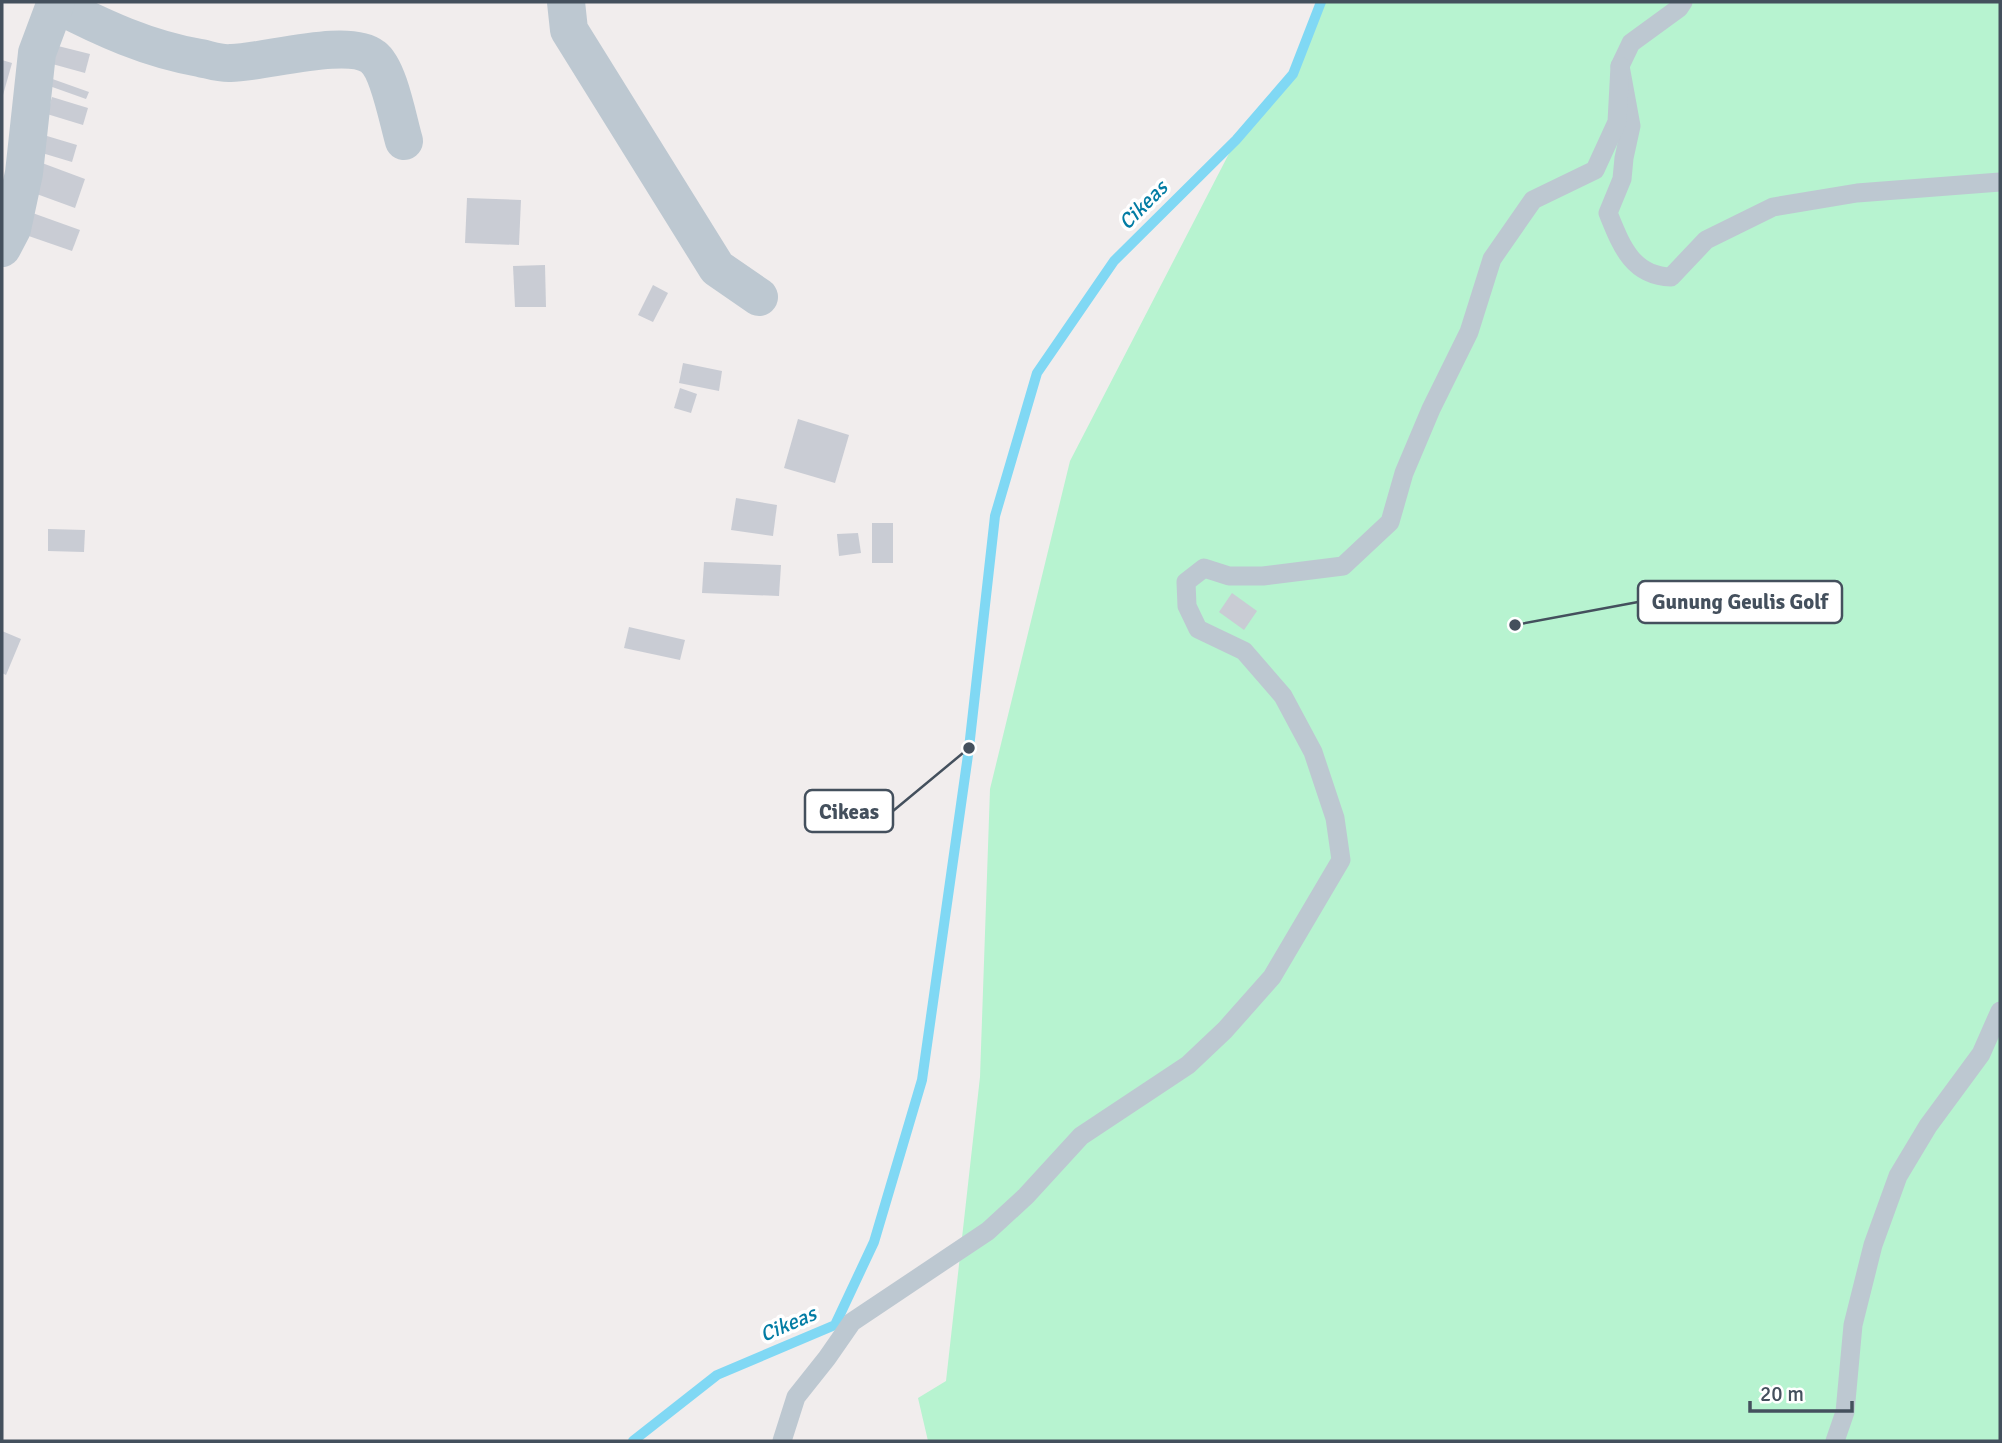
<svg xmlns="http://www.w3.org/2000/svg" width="2002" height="1443" viewBox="0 0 2002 1443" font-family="Signika,sans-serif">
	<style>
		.green { fill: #b7f3d0 }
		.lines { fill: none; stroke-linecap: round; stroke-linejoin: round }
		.stream { stroke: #80d8f4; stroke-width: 10 }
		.building { fill: #c9ccd4 }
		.lane { stroke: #bdc8d1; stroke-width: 19 }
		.street { stroke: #bdc8d1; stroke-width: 38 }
		.labels { text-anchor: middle; stroke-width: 7; stroke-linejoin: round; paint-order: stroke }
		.water-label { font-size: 21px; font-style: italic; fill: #027ca4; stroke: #fff }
		.leader { fill: none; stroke: #44505d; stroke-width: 2.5 }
		.callout-dot { fill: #44505d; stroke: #fff; stroke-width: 2.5 }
		.callout { fill: #fff; stroke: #44505d; stroke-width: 2.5 }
		.callout-label { font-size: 21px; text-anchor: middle; font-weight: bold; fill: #44505d }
	</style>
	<rect width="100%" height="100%" fill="#f1eded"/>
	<!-- green -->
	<polygon class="green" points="1321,2 2000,2 2000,1441 928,1441 918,1398 946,1381 980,1077 990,789 1070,461 1236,140 1293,74"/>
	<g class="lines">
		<!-- stream -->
		<polyline class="stream" points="633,1441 717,1375 835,1325 874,1242 922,1080 969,748 995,516 1037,373 1114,261 1236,140 1293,74 1321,2"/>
	</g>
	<!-- building -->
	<g class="building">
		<polygon points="50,44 90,54 85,73 45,62"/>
		<polygon points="2,60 12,63 3,95 2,95"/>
		<polygon points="44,76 89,92 86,99 41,83"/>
		<polygon points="52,97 88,108 83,125 47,114"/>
		<polygon points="37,133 77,145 72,162 32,150"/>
		<polygon points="34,160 85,179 75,208 23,189"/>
		<polygon points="467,198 521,200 519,245 465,243"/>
		<polygon points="27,211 80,230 72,251 20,233"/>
		<polygon points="545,265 546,307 515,307 513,266"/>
		<polygon points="653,285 668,293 653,322 638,315"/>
		<polygon points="683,363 722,371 719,391 679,383"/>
		<polygon points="680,388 697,394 691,413 674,408"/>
		<polygon points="798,419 849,435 835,483 784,468"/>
		<polygon points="736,498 777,505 773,536 731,530"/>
		<rect x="872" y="523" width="21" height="40"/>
		<polygon points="48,529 85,530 84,552 48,551"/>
		<polygon points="858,533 861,553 839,556 837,534"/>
		<polygon points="704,562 781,565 779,596 702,593"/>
		<polygon points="1232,593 1257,611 1244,630 1219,612"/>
		<polygon points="629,627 685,640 680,660 624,648"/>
		<polygon points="2,631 21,639 6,675 2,673"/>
	</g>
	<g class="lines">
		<!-- lane -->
		<g class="lane">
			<path d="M1683,2L1679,8L1631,43L1620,66L1631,126L1624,158L1622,179L1608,213C1621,245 1632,276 1671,277L1706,240L1773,207L1857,193L2000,182"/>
			<polyline points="782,1441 796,1397 827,1358 852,1322 988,1231 1026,1196 1081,1136 1188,1065 1225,1030 1272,977 1341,860 1335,818 1313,752 1283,696 1244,651 1198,629 1187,606 1186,582 1204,568 1229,576 1263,576 1343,566 1390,522 1404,473 1431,409 1469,332 1492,259 1533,200 1595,170 1617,122 1620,66"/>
			<polyline points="1835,1441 1845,1412 1853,1325 1873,1245 1898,1176 1928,1126 1981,1054 2000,1011"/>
		</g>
		<!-- street -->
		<g class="street">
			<polyline points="566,2 569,30 717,268 759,297"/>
			<path d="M56,4C102,28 148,49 200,58C210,60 221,64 231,63C263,63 348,37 373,57C389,69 398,121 404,141"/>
			<polyline points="2,248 12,229 24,173 37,53 56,2"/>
		</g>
	</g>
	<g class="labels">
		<!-- water labels -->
		<g class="water-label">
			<text transform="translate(1143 205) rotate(-45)" y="7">Cikeas</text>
			<text transform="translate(788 1324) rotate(-23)" y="7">Cikeas</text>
		</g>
	</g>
	<!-- callouts -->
	<path class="leader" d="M1515 625L1638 602M969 748L893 811"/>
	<g class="callout-dot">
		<circle cx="1515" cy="625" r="7"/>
		<circle cx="969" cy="748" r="7"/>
	</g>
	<g class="callout">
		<rect x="1638" y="581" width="204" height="42" rx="7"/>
		<rect x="805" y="790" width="88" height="42" rx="7"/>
	</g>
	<g class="callout-label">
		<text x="1740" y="609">Gunung Geulis Golf</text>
		<text x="849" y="819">Cikeas</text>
	</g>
	<!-- border -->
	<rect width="2002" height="1443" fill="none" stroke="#44505d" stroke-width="7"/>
	<!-- scale -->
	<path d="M1750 1401v10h102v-10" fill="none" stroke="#44505d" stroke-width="3.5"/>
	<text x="1760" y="1401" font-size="21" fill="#44505d" stroke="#ffffff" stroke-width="5" paint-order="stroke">20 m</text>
</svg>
